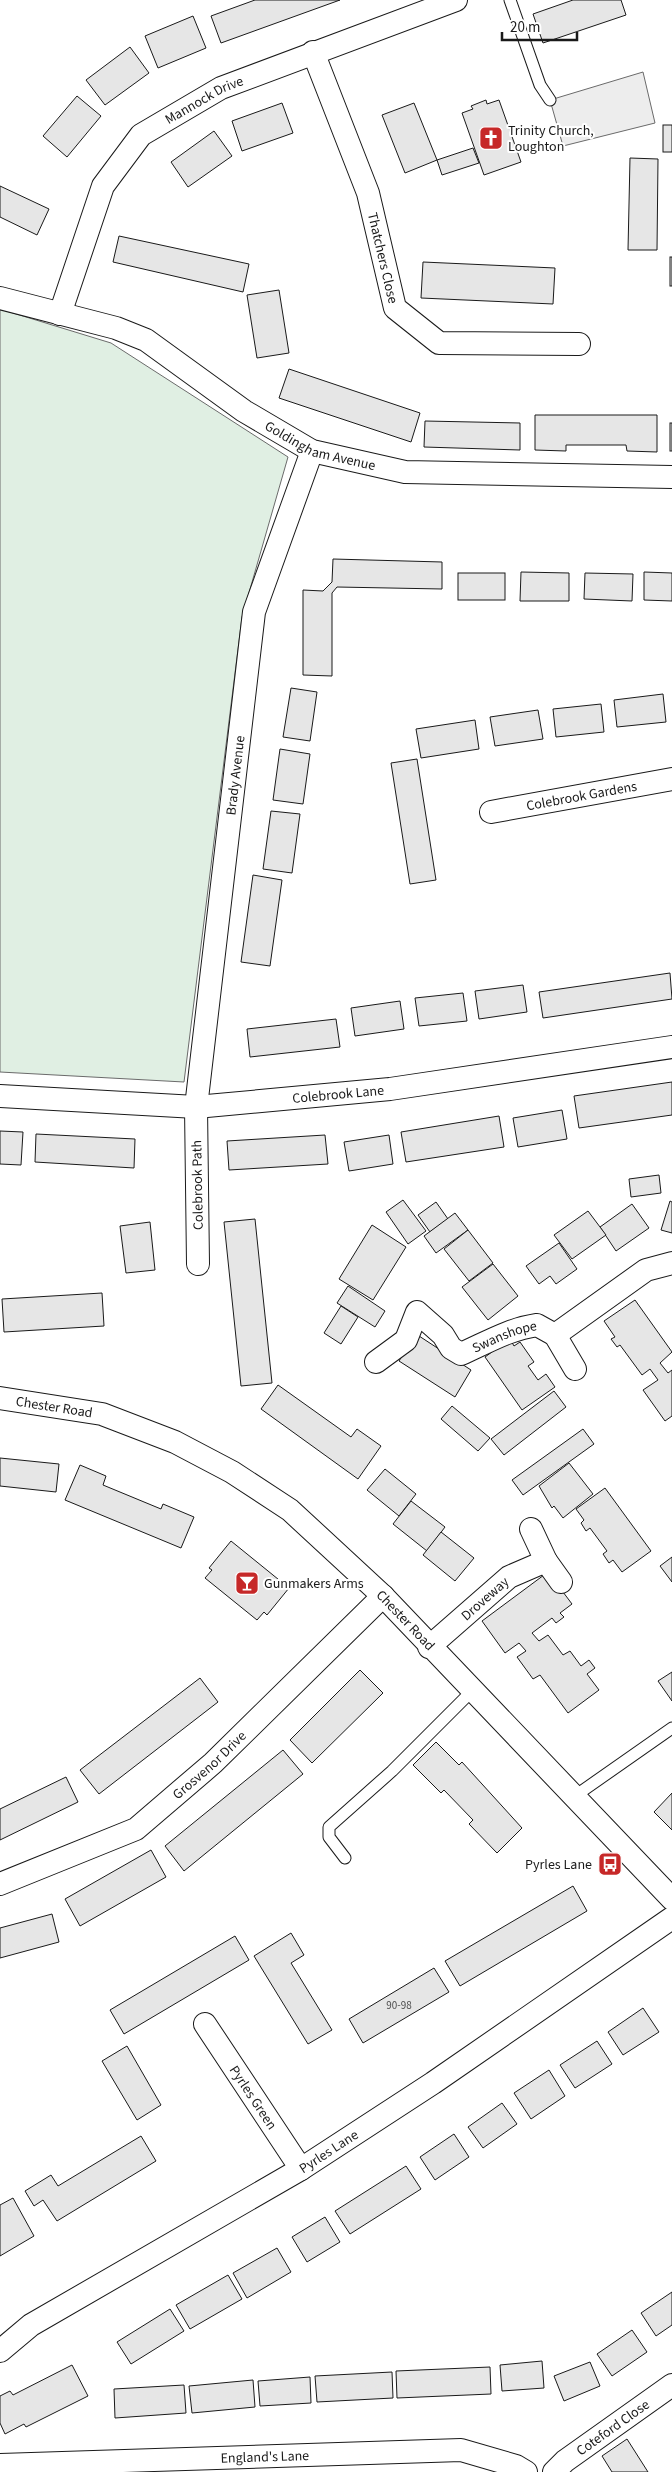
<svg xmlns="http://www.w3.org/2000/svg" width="672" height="2472" viewBox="0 0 672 2472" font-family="'Source Sans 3',sans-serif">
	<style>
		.green { fill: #e0efe3; stroke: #6a6a6a }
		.parking { fill: #ededed; stroke: #6a6a6a }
		.building { fill: #e6e6e6; stroke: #1a1a1a }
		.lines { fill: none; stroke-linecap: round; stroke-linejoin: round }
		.service-casing { stroke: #1a1a1a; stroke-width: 13 }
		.minor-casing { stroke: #1a1a1a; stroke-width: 24 }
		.service { stroke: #fff; stroke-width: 11 }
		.minor { stroke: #fff; stroke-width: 22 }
		.labels { text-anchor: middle; stroke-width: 4; stroke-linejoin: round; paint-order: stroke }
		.number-label { font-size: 11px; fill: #4d4d4d }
		.street-label { font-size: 14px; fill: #1a1a1a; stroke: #fff }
		.poi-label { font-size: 14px; fill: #1a1a1a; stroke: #fff; text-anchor: start }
	</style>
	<rect width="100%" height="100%" fill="#fff"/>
	<!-- green -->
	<polygon class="green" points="0,309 111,343 288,457 242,617 184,1082 0,1072"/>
	<!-- parking -->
	<polygon class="parking" points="643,72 655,123 563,146 550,100"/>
	<!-- building -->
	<g class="building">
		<polygon points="255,0 340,0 221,43 211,16"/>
		<polygon points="573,0 621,0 626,15 543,43 533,14"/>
		<polygon points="193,16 206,48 158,68 145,36"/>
		<polygon points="130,47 149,73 105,105 86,80"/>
		<polygon points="77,96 101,116 67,157 43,136"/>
		<polygon points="486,100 487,104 499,100 521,162 484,175 462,113 473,109 471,106"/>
		<polygon points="282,103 293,133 242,151 232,121"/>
		<polygon points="414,103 437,160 405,173 382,115"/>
		<rect x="663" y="125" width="9" height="27"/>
		<polygon points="214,131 232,156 188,187 171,162"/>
		<polygon points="473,148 479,163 442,175 437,160"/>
		<polygon points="630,158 658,159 657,250 628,250"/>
		<polygon points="0,186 49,209 37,235 0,217"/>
		<polygon points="119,236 249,264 243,292 113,262"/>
		<rect x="670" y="257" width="2" height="29"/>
		<polygon points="423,262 555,268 553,304 421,298"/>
		<polygon points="279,290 289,353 257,358 247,295"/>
		<polygon points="289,369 420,413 411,442 279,398"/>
		<polygon points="535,415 657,415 657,452 627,451 626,445 566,445 566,451 535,450"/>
		<polygon points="425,421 520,423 520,450 424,447"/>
		<rect x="670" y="423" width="2" height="28"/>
		<polygon points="333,559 442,562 442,589 337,587 332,593 332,676 303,675 303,590 323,591 332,582"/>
		<polygon points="521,572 569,573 569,601 520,601"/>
		<polygon points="644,572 672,573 672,601 644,600"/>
		<rect x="458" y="573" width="47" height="27"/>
		<polygon points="585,573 633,574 632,601 584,599"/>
		<polygon points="291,688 317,692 310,741 283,737"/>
		<polygon points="663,694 666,722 617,727 614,700"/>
		<polygon points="601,704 604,732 556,737 553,709"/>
		<polygon points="538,710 543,739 495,746 490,717"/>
		<polygon points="475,720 479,749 421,758 416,729"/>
		<polygon points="280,749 310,754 303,804 273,800"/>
		<polygon points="417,759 436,880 410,884 391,763"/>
		<polygon points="271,811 300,814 292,873 263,869"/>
		<polygon points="253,875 282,880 270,966 241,962"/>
		<polygon points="670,973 672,999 543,1018 539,992"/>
		<polygon points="523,985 527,1012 479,1019 475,991"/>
		<polygon points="463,993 467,1021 419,1026 415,998"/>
		<polygon points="400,1001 404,1029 355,1036 351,1008"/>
		<polygon points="336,1019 340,1047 250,1057 247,1029"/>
		<polygon points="672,1082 672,1115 579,1128 574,1096"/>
		<polygon points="562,1110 567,1139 518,1147 513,1118"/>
		<polygon points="499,1116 504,1147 406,1162 401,1132"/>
		<polygon points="0,1131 23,1132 21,1165 0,1164"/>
		<polygon points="36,1134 135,1139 134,1168 35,1162"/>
		<polygon points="325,1135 328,1164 229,1170 227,1141"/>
		<polygon points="389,1135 393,1164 349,1171 344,1142"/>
		<polygon points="659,1175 661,1193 631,1197 629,1179"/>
		<polygon points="403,1200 426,1231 408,1244 386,1212"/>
		<polygon points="670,1201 672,1202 672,1233 661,1230"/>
		<polygon points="436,1202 448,1219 430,1232 418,1215"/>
		<polygon points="632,1204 649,1228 616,1251 600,1227"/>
		<polygon points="588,1211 606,1235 572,1259 554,1235"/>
		<polygon points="455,1213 468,1230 436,1253 424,1236"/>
		<polygon points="255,1219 272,1383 241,1386 224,1222"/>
		<polygon points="150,1222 155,1270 126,1273 120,1226"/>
		<polygon points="372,1225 406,1247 373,1300 339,1279"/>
		<polygon points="468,1230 493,1263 469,1281 444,1249"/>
		<polygon points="559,1243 577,1269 556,1284 550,1276 539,1284 526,1266"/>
		<polygon points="493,1264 518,1296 488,1320 462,1287"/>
		<polygon points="348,1286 385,1311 375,1327 337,1303"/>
		<polygon points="102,1293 104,1326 4,1332 2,1299"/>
		<polygon points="635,1300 672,1352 660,1363 668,1373 672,1370 672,1416 665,1421 643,1390 658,1380 650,1369 642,1375 620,1345 617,1347 611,1339 615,1337 604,1321"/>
		<polygon points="341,1306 358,1317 341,1344 324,1333"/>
		<polygon points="416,1334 471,1370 455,1397 399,1361"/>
		<polygon points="510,1339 514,1346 520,1342 534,1362 528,1366 538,1380 546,1374 555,1387 522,1410 485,1357"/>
		<polygon points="278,1385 351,1437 357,1429 381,1446 358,1479 261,1409"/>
		<polygon points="554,1391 566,1407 504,1455 491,1439"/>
		<polygon points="452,1406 490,1438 478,1451 441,1419"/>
		<polygon points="583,1429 594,1444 523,1495 512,1480"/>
		<polygon points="0,1458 59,1464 56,1492 0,1486"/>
		<polygon points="569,1463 593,1494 563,1518 554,1506 552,1508 539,1486"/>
		<polygon points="80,1465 106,1476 103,1485 161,1509 163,1504 194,1517 181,1548 65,1500"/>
		<polygon points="385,1469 416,1494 399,1516 367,1490"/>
		<polygon points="605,1488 651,1551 622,1572 613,1560 609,1563 603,1554 607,1551 590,1528 586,1531 581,1523 584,1520 576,1509"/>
		<polygon points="411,1501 445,1527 427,1551 393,1524"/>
		<polygon points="441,1532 474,1558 455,1581 423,1555"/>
		<polygon points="231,1541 289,1588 267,1615 264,1612 257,1620 205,1578 212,1570 209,1568"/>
		<polygon points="672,1557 672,1582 660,1566"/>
		<polygon points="548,1572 572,1604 560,1613 564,1617 556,1623 552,1618 532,1633 539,1641 548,1635 563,1655 570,1651 581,1666 589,1660 595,1668 587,1674 599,1690 568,1713 540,1675 533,1679 517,1657 526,1651 519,1643 505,1653 482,1621"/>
		<polygon points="360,1670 383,1693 312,1763 290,1740"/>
		<polygon points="672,1672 672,1701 658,1681"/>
		<polygon points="200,1678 218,1702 99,1794 80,1770"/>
		<polygon points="436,1742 459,1765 462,1762 522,1828 497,1853 469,1824 473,1820 444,1790 441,1793 413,1765"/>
		<polygon points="283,1750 303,1774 184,1871 165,1846"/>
		<polygon points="66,1777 78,1802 0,1840 0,1809"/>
		<polygon points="672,1793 672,1830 654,1812"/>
		<polygon points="151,1850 166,1877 80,1926 65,1899"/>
		<polygon points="573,1886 587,1911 460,1986 445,1961"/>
		<polygon points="52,1914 59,1942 0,1958 0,1928"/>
		<polygon points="291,1933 304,1955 291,1963 332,2030 308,2044 254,1956"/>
		<polygon points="235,1936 249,1960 124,2034 110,2010"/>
		<polygon points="434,1968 449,1992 363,2043 349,2019"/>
		<polygon points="643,2008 659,2032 623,2055 608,2032"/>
		<polygon points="597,2041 612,2064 575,2088 560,2065"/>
		<polygon points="127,2046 161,2105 137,2120 102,2061"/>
		<polygon points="549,2070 565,2096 531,2119 514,2093"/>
		<polygon points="502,2103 517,2124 483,2148 468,2127"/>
		<polygon points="454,2134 469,2157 435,2180 420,2157"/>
		<polygon points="141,2136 156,2161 57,2221 43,2200 34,2206 25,2191 51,2175 58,2186"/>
		<polygon points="406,2166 421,2189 350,2234 335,2211"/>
		<polygon points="13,2198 34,2236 0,2256 0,2205"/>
		<polygon points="325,2217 340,2242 307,2262 292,2237"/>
		<polygon points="277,2248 291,2272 247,2298 233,2273"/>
		<polygon points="228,2275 242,2299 190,2329 176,2305"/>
		<polygon points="672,2292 672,2325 656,2336 641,2313"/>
		<polygon points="170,2309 184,2331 131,2364 117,2342"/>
		<polygon points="632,2330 647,2352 612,2376 597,2354"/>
		<polygon points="542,2361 544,2388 502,2391 500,2365"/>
		<polygon points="590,2362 600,2386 564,2401 554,2376"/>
		<polygon points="72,2365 88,2396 26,2427 24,2424 5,2434 0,2423 0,2396 10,2391 13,2395"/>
		<polygon points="490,2367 491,2394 397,2398 396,2371"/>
		<polygon points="392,2372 393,2398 317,2402 315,2376"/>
		<polygon points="310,2377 311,2403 260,2406 258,2381"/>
		<polygon points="253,2380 255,2407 192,2413 189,2386"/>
		<polygon points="184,2385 186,2413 115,2418 114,2389"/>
		<polygon points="627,2439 648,2472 612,2472 602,2456"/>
	</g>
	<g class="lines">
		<!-- service casing -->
		<g class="service-casing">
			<g id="service">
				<polyline points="510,0 540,85 550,100"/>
				<polyline points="575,1796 672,1728"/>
				<polyline points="345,1858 329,1837 329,1827 392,1771 472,1691"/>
			</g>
		</g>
		<!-- minor casing -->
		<g class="minor-casing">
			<g id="minor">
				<path id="s1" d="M313,52L368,193L395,308L439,343L579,344"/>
				<path id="s2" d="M0,298L116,328L146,340L244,411L312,451L405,472L672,477"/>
				<path id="s3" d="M60,314L103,186L141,135L221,88L456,0"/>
				<path id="s4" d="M491,812L672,779"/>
				<path id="s5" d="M0,1096L196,1107L390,1089L672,1047"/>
				<path id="s6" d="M198,1264L196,1107L254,612L312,451"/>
				<polyline points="555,1335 646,1270 672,1263"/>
				<path id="s7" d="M376,1362L406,1340L417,1312L443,1335L451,1348L461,1354C486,1343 509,1329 537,1325L555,1335L575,1369"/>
				<path id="s8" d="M0,1398L102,1414L175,1442L232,1472L290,1510L383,1596L672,1899"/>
				<polyline points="531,1529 546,1561"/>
				<path id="s9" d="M429,1647L509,1577L546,1561L561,1582"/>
				<path id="s10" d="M0,1884L136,1829L213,1763L383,1596"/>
				<path id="s11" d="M205,2024L301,2169"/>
				<path id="s12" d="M0,2351L31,2325L301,2169L433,2083L672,1918"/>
				<path id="s13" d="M0,2465L461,2450L516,2466L526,2472"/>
				<path id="s14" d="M554,2472L565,2461L672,2385"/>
			</g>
		</g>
		<!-- service -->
		<use href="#service" class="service"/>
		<!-- minor -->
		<use href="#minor" class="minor"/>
	</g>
	<!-- icons -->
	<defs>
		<g id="church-square" transform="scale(1.25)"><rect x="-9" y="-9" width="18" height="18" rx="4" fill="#c62828" stroke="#fff"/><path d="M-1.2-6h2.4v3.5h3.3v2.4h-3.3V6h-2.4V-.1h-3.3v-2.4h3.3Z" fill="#fff"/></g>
		<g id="bar-square" transform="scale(1.25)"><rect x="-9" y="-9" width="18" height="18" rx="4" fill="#c62828" stroke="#fff"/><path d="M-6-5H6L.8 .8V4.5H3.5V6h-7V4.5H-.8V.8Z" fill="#fff"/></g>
		<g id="bus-square" transform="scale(1.25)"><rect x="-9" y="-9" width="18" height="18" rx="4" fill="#c62828" stroke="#fff"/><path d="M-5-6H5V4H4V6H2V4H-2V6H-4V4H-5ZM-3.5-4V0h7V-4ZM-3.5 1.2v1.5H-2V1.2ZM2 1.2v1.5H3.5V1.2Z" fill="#fff"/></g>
	</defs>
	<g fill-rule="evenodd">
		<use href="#church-square" x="491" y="138"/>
		<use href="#bar-square" x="247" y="1583"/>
		<use href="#bus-square" x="610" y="1864"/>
	</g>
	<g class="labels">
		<!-- number labels -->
		<g class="number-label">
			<text x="399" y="2009">90-98</text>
		</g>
		<!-- street labels -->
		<g class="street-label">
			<text dy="5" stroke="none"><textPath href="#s3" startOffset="271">Mannock Drive</textPath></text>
			<text dy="5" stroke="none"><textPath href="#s1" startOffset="218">Thatchers Close</textPath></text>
			<text dy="5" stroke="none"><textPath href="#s2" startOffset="358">Goldingham Avenue</textPath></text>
			<text dy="5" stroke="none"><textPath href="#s6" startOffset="491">Brady Avenue</textPath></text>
			<text dy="5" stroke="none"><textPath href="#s4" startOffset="92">Colebrook Gardens</textPath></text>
			<text dy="5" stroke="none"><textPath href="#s5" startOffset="339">Colebrook Lane</textPath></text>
			<text transform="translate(197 1185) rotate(-91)" y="5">Colebrook Path</text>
			<text dy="5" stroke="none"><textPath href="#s7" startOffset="176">Swanshope</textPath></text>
			<text dy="5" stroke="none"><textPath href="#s8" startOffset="55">Chester Road</textPath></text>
			<text dy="5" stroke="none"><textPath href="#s9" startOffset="74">Droveway</textPath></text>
			<text dy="5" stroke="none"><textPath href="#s8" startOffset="475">Chester Road</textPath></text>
			<text dy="5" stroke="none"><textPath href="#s10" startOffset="244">Grosvenor Drive</textPath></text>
			<text dy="5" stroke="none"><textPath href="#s11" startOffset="88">Pyrles Green</textPath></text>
			<text dy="5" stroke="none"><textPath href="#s12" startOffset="385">Pyrles Lane</textPath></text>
			<text dy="5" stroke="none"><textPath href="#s14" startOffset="74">Coteford Close</textPath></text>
			<text dy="5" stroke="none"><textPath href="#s13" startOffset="265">England's Lane</textPath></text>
		</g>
		<!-- poi labels -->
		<g class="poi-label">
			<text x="508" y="135">Trinity Church,<tspan x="508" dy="16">Loughton</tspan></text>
			<text x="264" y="1588">Gunmakers Arms</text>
			<text x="592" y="1869" text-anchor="end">Pyrles Lane</text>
		</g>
	</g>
	<!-- scale -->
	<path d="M502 32v8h75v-8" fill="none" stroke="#1a1a1a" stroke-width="2.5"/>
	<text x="510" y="32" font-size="15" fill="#1a1a1a" stroke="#ffffff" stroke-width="4" paint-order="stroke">20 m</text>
</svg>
